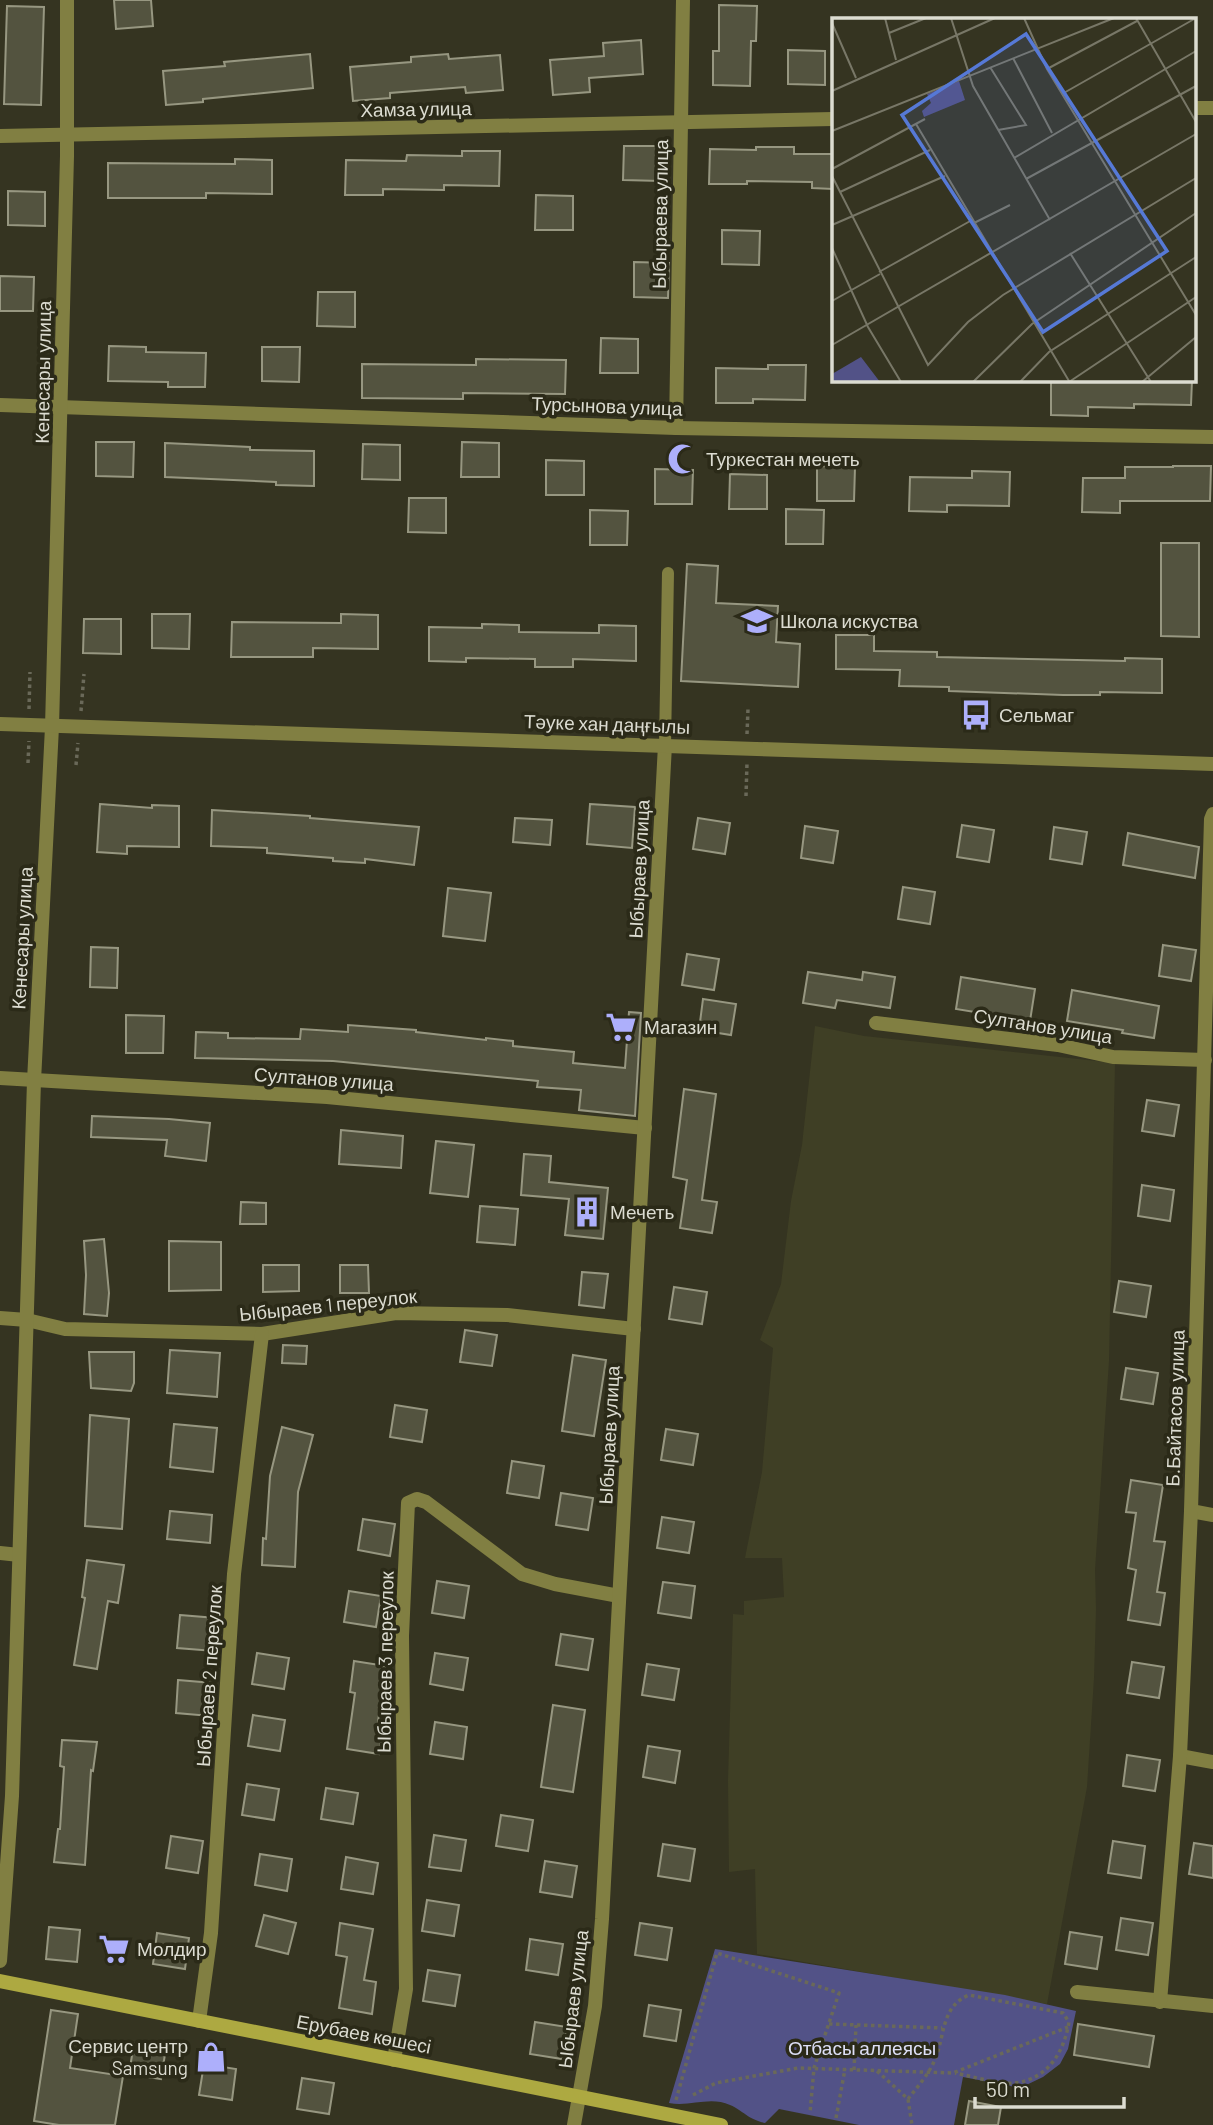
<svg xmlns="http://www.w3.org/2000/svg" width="1213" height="2125" viewBox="0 0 1213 2125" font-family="Barlow,sans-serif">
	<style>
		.built { fill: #3f3f25 }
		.green { fill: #525287 }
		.building { fill: #53533f; stroke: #979781; stroke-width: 2 }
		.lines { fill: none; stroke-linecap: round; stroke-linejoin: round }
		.path { stroke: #6a6959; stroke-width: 3.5; stroke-dasharray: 3.5 3.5; stroke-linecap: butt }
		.service { stroke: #817f42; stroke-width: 12 }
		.minor { stroke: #817f42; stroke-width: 14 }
		.tertiary { stroke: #817f42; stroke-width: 14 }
		.secondary { stroke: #ada941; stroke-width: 14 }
		.labels { text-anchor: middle; stroke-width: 7; stroke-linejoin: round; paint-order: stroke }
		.street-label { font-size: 19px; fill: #dcdcd1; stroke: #2b2a18 }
		.poi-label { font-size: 19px; fill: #dcdcd1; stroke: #2b2a18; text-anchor: start }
		.park-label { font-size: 19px; fill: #dee0f7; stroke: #2b2a18 }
		.inset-road { fill: none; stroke: #787767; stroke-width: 2 }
		.view { fill: #5679d6; fill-opacity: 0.15; stroke: #5679d6; stroke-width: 3.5 }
		.inset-edge { fill: none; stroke: #dcdcd1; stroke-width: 3.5 }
	</style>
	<rect width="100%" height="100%" fill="#353421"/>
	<!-- built -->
	<polygon class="built" points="815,1026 864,1036 1115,1063 1109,1361 1095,1570 1096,1609 1094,1678 1087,1787 1047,2004 757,1954 755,1869 729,1872 728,1781 733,1614 744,1615 744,1601 784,1597 782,1558 745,1558 762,1472 773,1348 760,1340 781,1284 791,1201 802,1145"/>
	<!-- green -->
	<path class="green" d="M715,1949L1005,1995L1076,2011L1068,2049L1060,2064L1043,2077L1020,2088L963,2077L954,2125H859L779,2109L765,2123C747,2119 744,2111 730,2105C710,2096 690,2107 669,2103Z"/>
	<!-- building -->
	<g class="building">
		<polygon points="114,0 151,0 153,26 116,29"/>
		<polygon points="719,5 757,6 756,41 751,41 750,86 713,85 713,51 719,51"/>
		<polygon points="7,6 44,7 41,105 4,104"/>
		<polygon points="641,40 643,74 589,78 590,92 553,95 550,60 604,56 603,43"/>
		<polygon points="788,50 825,51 825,85 788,84"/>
		<polygon points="310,54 313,88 203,99 203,102 166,105 163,71 225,66 224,62"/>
		<polygon points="448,54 449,59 500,55 503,90 466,93 465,87 390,93 390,98 353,101 350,67 411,62 411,57"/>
		<polygon points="624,146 661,146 661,181 623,180"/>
		<polygon points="756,147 794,147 794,154 833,154 833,189 812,188 812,182 747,181 747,184 709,184 710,149 756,150"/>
		<polygon points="462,151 500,151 499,186 444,185 444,190 383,189 383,195 345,195 346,160 406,161 407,155 462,156"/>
		<polygon points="235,159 272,160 272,194 206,193 206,198 108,198 108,163 235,164"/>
		<polygon points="8,191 45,192 45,226 8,225"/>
		<polygon points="536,195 573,196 573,230 535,230"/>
		<polygon points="722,230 760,231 759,265 722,264"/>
		<polygon points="634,262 669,263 668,298 634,297"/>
		<polygon points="0,276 34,277 33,311 0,311"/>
		<polygon points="318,292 355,292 355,327 317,326"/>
		<polygon points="601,338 638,339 638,373 600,373"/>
		<polygon points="109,346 146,347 146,352 206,353 205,387 168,387 168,382 108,381"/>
		<polygon points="262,347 300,347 299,382 262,381"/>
		<polygon points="476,359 566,360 565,394 463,393 463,399 362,398 362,364 476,365"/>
		<polygon points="768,365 806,365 805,400 753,399 753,403 716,403 716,368 768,369"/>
		<polygon points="1051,380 1192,380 1191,405 1134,404 1134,408 1088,407 1088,416 1051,415"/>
		<polygon points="96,442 134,442 133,477 96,476"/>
		<polygon points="462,442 499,443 499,477 461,477"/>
		<polygon points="165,443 250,447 250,450 314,451 314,486 276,485 276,482 165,477"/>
		<polygon points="363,444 400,445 400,480 362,479"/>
		<polygon points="546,460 584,461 584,495 546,495"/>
		<polygon points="817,466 855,467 854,501 817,501"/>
		<polygon points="1173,466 1211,466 1210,501 1120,501 1120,513 1082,512 1083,478 1125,478 1125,467 1173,467"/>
		<polygon points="655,469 693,470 692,504 655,504"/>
		<polygon points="972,471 1010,472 1009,506 947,505 947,512 909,511 910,477 972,478"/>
		<polygon points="730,474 767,475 767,509 729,509"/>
		<polygon points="409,498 446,498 446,533 408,532"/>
		<polygon points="786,509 824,510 823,544 786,544"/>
		<polygon points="590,510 628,511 627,545 590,545"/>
		<polygon points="1161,543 1199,543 1199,637 1161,636"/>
		<polygon points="687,564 718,566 716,603 778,606 776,642 800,644 798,687 681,681"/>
		<polygon points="152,614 190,614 189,649 152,648"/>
		<polygon points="341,614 378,615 378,649 313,648 313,657 231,657 232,622 341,623"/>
		<polygon points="84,619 121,619 121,654 83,653"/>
		<polygon points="482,624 519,625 519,632 599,633 599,625 636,626 636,661 573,659 573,667 535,667 535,659 466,658 466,662 429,661 429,627 482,628"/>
		<polygon points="836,635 874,635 874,651 937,652 937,657 1125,661 1125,658 1162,659 1162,693 1100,692 1100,695 1063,695 949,691 949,687 899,686 900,670 836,669"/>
		<polygon points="100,804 152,808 152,805 179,806 179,847 127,846 127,854 97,852"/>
		<polygon points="590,804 635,807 632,848 587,844"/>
		<polygon points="212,810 310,816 310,818 419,827 414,865 365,859 365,863 333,861 333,858 267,853 267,848 211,846"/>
		<polygon points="515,818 552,820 550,845 513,842"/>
		<polygon points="698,818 730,823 725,854 693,849"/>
		<polygon points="962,825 994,830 989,862 957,857"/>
		<polygon points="805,826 838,831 833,863 801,858"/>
		<polygon points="1054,827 1087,832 1082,864 1050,859"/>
		<polygon points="1128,833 1199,847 1195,878 1123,865"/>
		<polygon points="903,887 935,892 930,924 898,919"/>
		<polygon points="448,888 491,893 485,941 443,936"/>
		<polygon points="1163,945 1196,950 1191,981 1159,976"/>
		<polygon points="91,947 118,948 117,988 90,987"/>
		<polygon points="687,954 719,959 714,990 682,985"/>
		<polygon points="808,972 862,980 863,972 895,977 890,1008 837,1000 835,1008 803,1003"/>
		<polygon points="961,977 1035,989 1030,1021 956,1009"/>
		<polygon points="1072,990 1159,1006 1154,1038 1122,1033 1123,1030 1067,1021"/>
		<polygon points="703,999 736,1004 731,1035 699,1030"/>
		<polygon points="629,1012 641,1013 635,1116 579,1110 581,1090 537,1087 538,1081 333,1061 195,1058 196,1032 228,1033 228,1038 300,1039 301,1029 348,1032 348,1025 416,1030 416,1032 486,1040 486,1038 513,1041 513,1046 574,1052 573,1063 625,1068"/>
		<polygon points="126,1015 164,1016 163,1053 126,1053"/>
		<polygon points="684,1089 716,1094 702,1200 717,1202 712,1233 680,1228 687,1180 673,1177"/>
		<polygon points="1147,1100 1179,1105 1174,1136 1142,1131"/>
		<polygon points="92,1116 169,1119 210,1123 206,1161 165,1156 167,1140 91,1137"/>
		<polygon points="341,1130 403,1136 401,1168 339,1164"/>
		<polygon points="436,1141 474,1145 468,1197 430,1193"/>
		<polygon points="524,1154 551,1156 549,1182 608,1188 603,1239 565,1235 569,1199 521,1195"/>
		<polygon points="1142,1185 1174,1190 1170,1221 1138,1216"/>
		<polygon points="241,1202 266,1203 266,1224 240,1224"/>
		<polygon points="480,1206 518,1209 515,1245 477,1242"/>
		<polygon points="104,1239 109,1293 107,1316 84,1314 86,1275 84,1241"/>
		<polygon points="169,1241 221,1242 221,1290 169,1291"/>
		<polygon points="263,1265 299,1265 299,1291 263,1292"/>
		<polygon points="340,1265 368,1265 369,1293 340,1293"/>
		<polygon points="582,1272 608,1274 604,1308 579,1305"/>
		<polygon points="1119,1281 1151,1286 1146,1317 1114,1312"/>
		<polygon points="674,1287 707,1292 702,1324 669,1319"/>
		<polygon points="465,1330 497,1335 492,1366 460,1362"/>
		<polygon points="283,1345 307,1346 306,1364 282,1363"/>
		<polygon points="170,1350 220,1353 217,1397 167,1393"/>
		<polygon points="89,1352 134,1352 134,1383 131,1391 91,1388"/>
		<polygon points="573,1355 606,1360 594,1436 562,1431"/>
		<polygon points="1126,1368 1158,1373 1153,1404 1121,1399"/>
		<polygon points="395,1405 427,1410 422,1442 390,1437"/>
		<polygon points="90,1415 129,1419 122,1529 85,1526"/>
		<polygon points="174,1424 217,1428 213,1472 170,1467"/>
		<polygon points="282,1427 313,1435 298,1492 295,1567 262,1565 263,1538 266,1539 270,1476"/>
		<polygon points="666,1429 698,1434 693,1465 661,1460"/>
		<polygon points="512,1461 544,1466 539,1498 507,1493"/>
		<polygon points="1131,1480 1163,1485 1154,1541 1165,1542 1157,1592 1165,1593 1160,1625 1128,1620 1136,1570 1128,1568 1136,1513 1126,1512"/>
		<polygon points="561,1493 593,1498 588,1530 556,1525"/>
		<polygon points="170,1511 212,1515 210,1543 167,1539"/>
		<polygon points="662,1517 694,1522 689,1553 657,1548"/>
		<polygon points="363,1519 395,1524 390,1556 358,1550"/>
		<polygon points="87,1560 124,1565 118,1603 108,1601 97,1669 74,1665 85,1598 82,1597"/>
		<polygon points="437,1581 469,1586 464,1618 432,1613"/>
		<polygon points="663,1582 695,1586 691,1618 658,1613"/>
		<polygon points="349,1591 381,1596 376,1627 344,1622"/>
		<polygon points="180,1615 216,1618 214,1651 177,1648"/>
		<polygon points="561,1634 593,1639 588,1670 556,1665"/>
		<polygon points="257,1653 289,1658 284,1689 252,1684"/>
		<polygon points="435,1653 468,1658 463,1690 430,1684"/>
		<polygon points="354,1661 386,1666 378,1722 384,1723 379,1754 347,1749 355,1693 350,1692"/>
		<polygon points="1132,1662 1164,1667 1159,1698 1127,1693"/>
		<polygon points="647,1664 679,1669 674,1700 642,1695"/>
		<polygon points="178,1680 213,1683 210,1716 176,1713"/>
		<polygon points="553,1705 585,1710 573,1792 541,1787"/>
		<polygon points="253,1715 285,1720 280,1751 248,1746"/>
		<polygon points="435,1722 467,1727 463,1759 430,1754"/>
		<polygon points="62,1740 97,1742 93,1771 91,1770 85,1865 54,1862 58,1829 60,1829 64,1767 60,1766"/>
		<polygon points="648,1746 680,1751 675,1783 643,1777"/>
		<polygon points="1127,1755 1160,1760 1155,1791 1123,1786"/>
		<polygon points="247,1784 279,1789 274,1820 242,1815"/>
		<polygon points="326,1788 358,1793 353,1824 321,1819"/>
		<polygon points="501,1815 533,1820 528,1851 496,1846"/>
		<polygon points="434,1835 466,1840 461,1871 429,1867"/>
		<polygon points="171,1836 203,1841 198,1873 166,1868"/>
		<polygon points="1113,1841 1145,1846 1141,1878 1108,1873"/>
		<polygon points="1194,1843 1213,1846 1213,1878 1189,1874"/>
		<polygon points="663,1844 695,1849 690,1881 658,1876"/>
		<polygon points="260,1854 292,1859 287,1891 255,1885"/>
		<polygon points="346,1857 378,1863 373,1894 341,1889"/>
		<polygon points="545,1861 577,1866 572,1897 540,1892"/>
		<polygon points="427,1900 459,1905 454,1936 422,1931"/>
		<polygon points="264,1915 296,1923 288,1954 256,1946"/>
		<polygon points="1121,1918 1153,1923 1148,1955 1116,1950"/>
		<polygon points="340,1923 373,1929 364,1980 376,1982 372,2014 339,2008 347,1957 336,1955"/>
		<polygon points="640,1923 672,1928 667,1960 635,1955"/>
		<polygon points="49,1927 80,1930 77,1962 46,1959"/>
		<polygon points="1070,1932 1102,1937 1097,1969 1065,1964"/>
		<polygon points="157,1933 189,1938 185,1969 153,1964"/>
		<polygon points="530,1939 563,1944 558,1975 526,1970"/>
		<polygon points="428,1970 460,1975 455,2006 423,2001"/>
		<polygon points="649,2005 681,2010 676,2041 644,2036"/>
		<polygon points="51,2010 78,2014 70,2068 123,2076 115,2125 59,2125 34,2121"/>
		<polygon points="535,2022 567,2027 562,2059 530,2054"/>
		<polygon points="1078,2024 1154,2036 1149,2067 1074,2055"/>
		<polygon points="134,2043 166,2048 161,2079 129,2074"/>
		<polygon points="204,2064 236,2069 232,2100 199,2095"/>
		<polygon points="302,2078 334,2083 329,2114 297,2109"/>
		<polygon points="969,2101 1001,2107 998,2125 965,2125"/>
	</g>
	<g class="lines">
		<!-- path -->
		<g class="path">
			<polyline points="29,709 30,672"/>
			<polyline points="81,711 84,674"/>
			<polyline points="747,734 748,709"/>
			<polyline points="28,763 29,741"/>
			<polyline points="76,765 78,743"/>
			<polyline points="746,796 747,763"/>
			<polyline points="829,2024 942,2028"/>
			<polyline points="854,2070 856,2025"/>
			<polyline points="877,2071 908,2099 912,2125"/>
			<polyline points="693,2095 716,2083 798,2068 953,2073 1068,2027"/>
			<path d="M908,2099C918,2086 930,2073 936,2057C945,2033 942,2006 969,1995L1063,2013L1069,2022C1064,2052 1048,2079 1015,2083C999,2085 972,2076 955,2073"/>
			<polyline points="676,2100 717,1953 839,1993 814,2068 810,2113"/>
			<polyline points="836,2118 845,2069"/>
		</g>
		<!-- service -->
		<polyline class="service" points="665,745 668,573"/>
		<!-- minor -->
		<g class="minor">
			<polyline points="1194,108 1213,108"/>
			<polyline points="0,136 833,119"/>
			<polyline points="0,405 676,428 1213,437"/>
			<polyline points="676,428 683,0"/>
			<polyline points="876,1023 1058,1045 1113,1057 1205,1060"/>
			<polyline points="0,1078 327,1097 645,1128"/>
			<polyline points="0,1318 27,1320 65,1329 262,1334 396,1313 507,1315 634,1329"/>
			<polyline points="1191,1511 1213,1515"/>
			<polyline points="0,1553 19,1555"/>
			<polyline points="1180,1756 1213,1762"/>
			<polyline points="0,1961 12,1796 34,1081 52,727 67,156 67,0"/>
			<polyline points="1077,1992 1213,2006"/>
			<polyline points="1160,2002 1180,1756 1191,1511 1211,819 1213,814"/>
			<polyline points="199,2021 211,1933 234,1574 262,1334"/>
			<polyline points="394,2060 406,1989 402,1636 408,1503 417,1499 426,1502 522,1574 555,1584 619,1596"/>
			<polyline points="574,2125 595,2006 602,1919 665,745"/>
		</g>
		<!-- tertiary -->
		<polyline class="tertiary" points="0,724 1213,764"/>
		<!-- secondary -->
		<polyline class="secondary" points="0,1981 721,2125"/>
	</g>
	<!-- icons -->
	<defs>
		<g id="mosque-bare" transform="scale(2.415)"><path d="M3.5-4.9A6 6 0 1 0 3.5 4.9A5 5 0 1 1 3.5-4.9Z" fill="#adaffb" stroke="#2b2a18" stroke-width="2.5" paint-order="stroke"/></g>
		<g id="school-bare" transform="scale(2.415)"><path d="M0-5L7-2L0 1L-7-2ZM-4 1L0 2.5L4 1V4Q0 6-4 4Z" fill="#adaffb" stroke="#2b2a18" stroke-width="2.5" paint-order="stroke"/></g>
		<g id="bus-bare" transform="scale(2.415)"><path d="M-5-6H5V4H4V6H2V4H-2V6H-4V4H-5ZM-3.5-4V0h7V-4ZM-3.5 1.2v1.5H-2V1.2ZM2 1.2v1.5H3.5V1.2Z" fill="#adaffb" stroke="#2b2a18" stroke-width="2.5" paint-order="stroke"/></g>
		<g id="supermarket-bare" transform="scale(2.415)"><path d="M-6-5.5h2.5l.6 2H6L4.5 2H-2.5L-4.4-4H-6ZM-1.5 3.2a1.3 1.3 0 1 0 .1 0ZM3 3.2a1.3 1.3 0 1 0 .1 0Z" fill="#adaffb" stroke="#2b2a18" stroke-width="2.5" paint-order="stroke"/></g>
		<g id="building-bare" transform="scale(2.415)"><path d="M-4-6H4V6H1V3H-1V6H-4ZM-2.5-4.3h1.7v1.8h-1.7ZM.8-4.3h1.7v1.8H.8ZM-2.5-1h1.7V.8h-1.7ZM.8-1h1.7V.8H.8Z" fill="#adaffb" stroke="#2b2a18" stroke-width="2.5" paint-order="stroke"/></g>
		<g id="shop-bare" transform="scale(2.415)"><path d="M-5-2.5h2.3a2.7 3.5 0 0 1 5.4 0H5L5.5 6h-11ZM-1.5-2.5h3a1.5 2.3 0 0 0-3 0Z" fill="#adaffb" stroke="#2b2a18" stroke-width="2.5" paint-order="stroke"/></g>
	</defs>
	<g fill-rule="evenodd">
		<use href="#mosque-bare" x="683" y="459"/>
		<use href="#school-bare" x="757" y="621"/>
		<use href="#bus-bare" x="976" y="715"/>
		<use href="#supermarket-bare" x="621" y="1027"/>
		<use href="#building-bare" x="587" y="1212"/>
		<use href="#supermarket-bare" x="114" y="1949"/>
		<use href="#shop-bare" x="211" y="2057"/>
	</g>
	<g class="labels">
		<!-- street labels -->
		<g class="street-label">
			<text transform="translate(416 109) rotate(-1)" y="7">Хамза улица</text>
			<text transform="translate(660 214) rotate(-89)" y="7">Ыбыраева улица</text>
			<text transform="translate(43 372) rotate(-89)" y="7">Кенесары улица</text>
			<text transform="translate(607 406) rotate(2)" y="7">Турсынова улица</text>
			<text transform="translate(607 724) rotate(2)" y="7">Тәуке хан даңғылы</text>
			<text transform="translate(639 869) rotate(-87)" y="7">Ыбыраев улица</text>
			<text transform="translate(22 938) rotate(-87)" y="7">Кенесары улица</text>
			<text transform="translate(1043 1026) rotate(9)" y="7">Султанов улица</text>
			<text transform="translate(324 1079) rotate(4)" y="7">Султанов улица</text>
			<text transform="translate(328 1305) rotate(-6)" y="7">Ыбыраев 1 переулок</text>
			<text transform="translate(1175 1408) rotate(-88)" y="7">Б.Байтасов улица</text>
			<text transform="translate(609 1435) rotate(-87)" y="7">Ыбыраев улица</text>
			<text transform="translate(385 1662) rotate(-89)" y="7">Ыбыраев 3 переулок</text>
			<text transform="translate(209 1676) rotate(-86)" y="7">Ыбыраев 2 переулок</text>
			<text transform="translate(573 1999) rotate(-83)" y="7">Ыбыраев улица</text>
			<text transform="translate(364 2034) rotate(11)" y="7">Ерубаев көшесі</text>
		</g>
		<!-- poi labels -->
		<g class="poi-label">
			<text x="706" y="466">Туркестан мечеть</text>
			<text x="780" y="628">Школа искуства</text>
			<text x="999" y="722">Сельмаг</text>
			<text x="644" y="1034">Магазин</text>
			<text x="610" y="1219">Мечеть</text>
			<text x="137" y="1956">Молдир</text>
			<text x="188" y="2053" text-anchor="end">Сервис центр<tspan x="188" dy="22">Samsung</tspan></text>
		</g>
		<!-- park labels -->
		<g class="park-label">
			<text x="862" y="2055">Отбасы аллеясы</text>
		</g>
	</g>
	<!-- overview -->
	<g transform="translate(832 18)">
		<rect width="364" height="364" fill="#353421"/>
		<path d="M127,63L133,82L92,99L90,93L99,85L95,76ZM29,339L48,364H0V356Z" fill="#525287"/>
		<path class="inset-road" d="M53,0L64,42M119,0L141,68L218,202M192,0L215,51L364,297M304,0L364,104M0,5L24,60M57,15L94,0M181,40L220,115M158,49L194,107L166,112M215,51L305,3M0,73L163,0M230,76L364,0M84,106L237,363M0,113L282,0M182,140L364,33M0,151L93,101M0,158L96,347L136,304L171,277L364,160M194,161L364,68M8,174L98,132M142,205L178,187M0,207L113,158M0,230L36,309L69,364M238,235L319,364M47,254L140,202M0,283L48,256M0,327L364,116M141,364L200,306L364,195M188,364L217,334L364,239M237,364L364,279M310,364L364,319"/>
		<path class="view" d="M194,16L335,233L211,314L70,97Z"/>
		<rect width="364" height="364" class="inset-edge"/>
	</g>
	<!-- scale -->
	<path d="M975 2097v10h149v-10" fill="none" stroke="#dcdcd1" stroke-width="3.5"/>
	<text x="986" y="2097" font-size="21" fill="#dcdcd1" stroke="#2b2a18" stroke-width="5" paint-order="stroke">50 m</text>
</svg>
